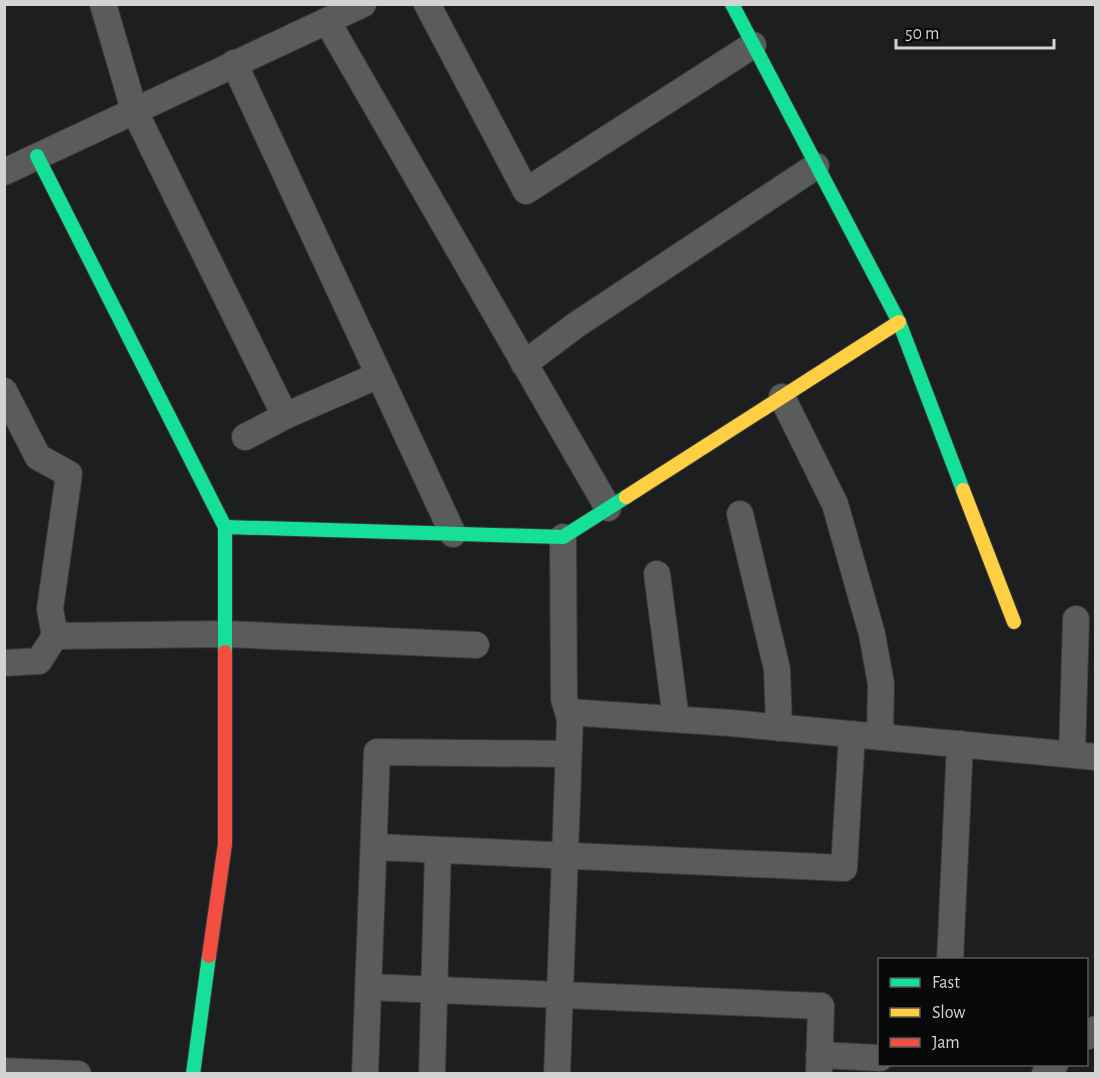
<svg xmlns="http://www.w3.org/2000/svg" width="1100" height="1078" viewBox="0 0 1100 1078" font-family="'Alegreya Sans',sans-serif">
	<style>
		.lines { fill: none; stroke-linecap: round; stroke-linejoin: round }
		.street-casing { stroke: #37393a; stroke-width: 28 }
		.fast-casing { stroke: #37393a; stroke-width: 16 }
		.slow-casing { stroke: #37393a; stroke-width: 16 }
		.jam-casing { stroke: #37393a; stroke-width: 16 }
		.street { stroke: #5a5b5b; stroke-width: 26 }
		.fast { stroke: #16e098; stroke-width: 14 }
		.slow { stroke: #ffcf43; stroke-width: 14 }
		.jam { stroke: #f24e42; stroke-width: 14 }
	</style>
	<rect width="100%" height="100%" fill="#1d1e1f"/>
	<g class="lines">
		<!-- street casing -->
		<g class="street-casing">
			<g id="street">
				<polyline points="103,4 134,110 285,416"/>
				<polyline points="427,4 526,191 753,45"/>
				<polyline points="327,21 608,508"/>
				<polyline points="234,63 453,534"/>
				<polyline points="4,172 363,4"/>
				<polyline points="524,364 576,325 816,166"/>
				<polyline points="4,391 38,457 69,474 50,609 55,636"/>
				<polyline points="782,397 835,504 872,634 881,684 880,737"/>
				<polyline points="245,437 285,416 379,375"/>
				<polyline points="740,514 777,669 779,728"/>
				<polyline points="657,574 676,719"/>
				<polyline points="4,663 39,661 55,636 225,634 476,645"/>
				<polyline points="568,712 731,723 1096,757"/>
				<polyline points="1072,754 1076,619"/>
				<polyline points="375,847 844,868 852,734"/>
				<polyline points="950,960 960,744"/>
				<polyline points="369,987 821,1006 819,1074"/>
				<polyline points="1086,1037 1096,1029"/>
				<polyline points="819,1055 880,1058"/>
				<polyline points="4,1071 78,1074"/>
				<polyline points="365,1074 377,752 568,754"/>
				<polyline points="432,1074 438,850"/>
				<polyline points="557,1074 570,719 564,699 563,537"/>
				<polyline points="1045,1074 1055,1064"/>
			</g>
		</g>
		<!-- fast casing -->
		<g class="fast-casing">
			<g id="fast">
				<polyline points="732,4 899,322 963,490"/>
				<polyline points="37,156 225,527 225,652"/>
				<polyline points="225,527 563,537 626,497"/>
				<polyline points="193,1074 209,956"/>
			</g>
		</g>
		<!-- slow casing -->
		<g class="slow-casing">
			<g id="slow">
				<polyline points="963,490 1014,622"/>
				<polyline points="626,497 899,322"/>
			</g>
		</g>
		<!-- jam casing -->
		<g class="jam-casing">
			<polyline id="jam" points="209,956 225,844 225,652"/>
		</g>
		<!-- street -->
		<use href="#street" class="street"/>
		<!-- fast -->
		<use href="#fast" class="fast"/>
		<!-- slow -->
		<use href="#slow" class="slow"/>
		<!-- jam -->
		<use href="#jam" class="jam"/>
	</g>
	<!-- border -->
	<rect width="1100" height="1078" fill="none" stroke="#d1d3d4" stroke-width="12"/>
	<!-- legend -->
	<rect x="878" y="958" width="210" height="108" fill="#080909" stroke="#585a5a" stroke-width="1.5"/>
	<rect x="890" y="978" width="30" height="9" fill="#16e098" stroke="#585a5a" stroke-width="1.5"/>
	<text x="932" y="988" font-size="18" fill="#d1d3d4">Fast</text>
	<rect x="890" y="1008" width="30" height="9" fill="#ffcf43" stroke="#585a5a" stroke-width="1.5"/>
	<text x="932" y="1018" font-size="18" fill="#d1d3d4">Slow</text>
	<rect x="890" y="1038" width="30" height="9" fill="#f24e42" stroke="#585a5a" stroke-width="1.5"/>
	<text x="932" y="1048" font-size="18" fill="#d1d3d4">Jam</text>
	<!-- scale -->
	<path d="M896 39v9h158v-9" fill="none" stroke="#d1d3d4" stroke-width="3"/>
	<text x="905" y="39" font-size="18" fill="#d1d3d4" stroke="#080909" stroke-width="4.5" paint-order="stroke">50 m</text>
</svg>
